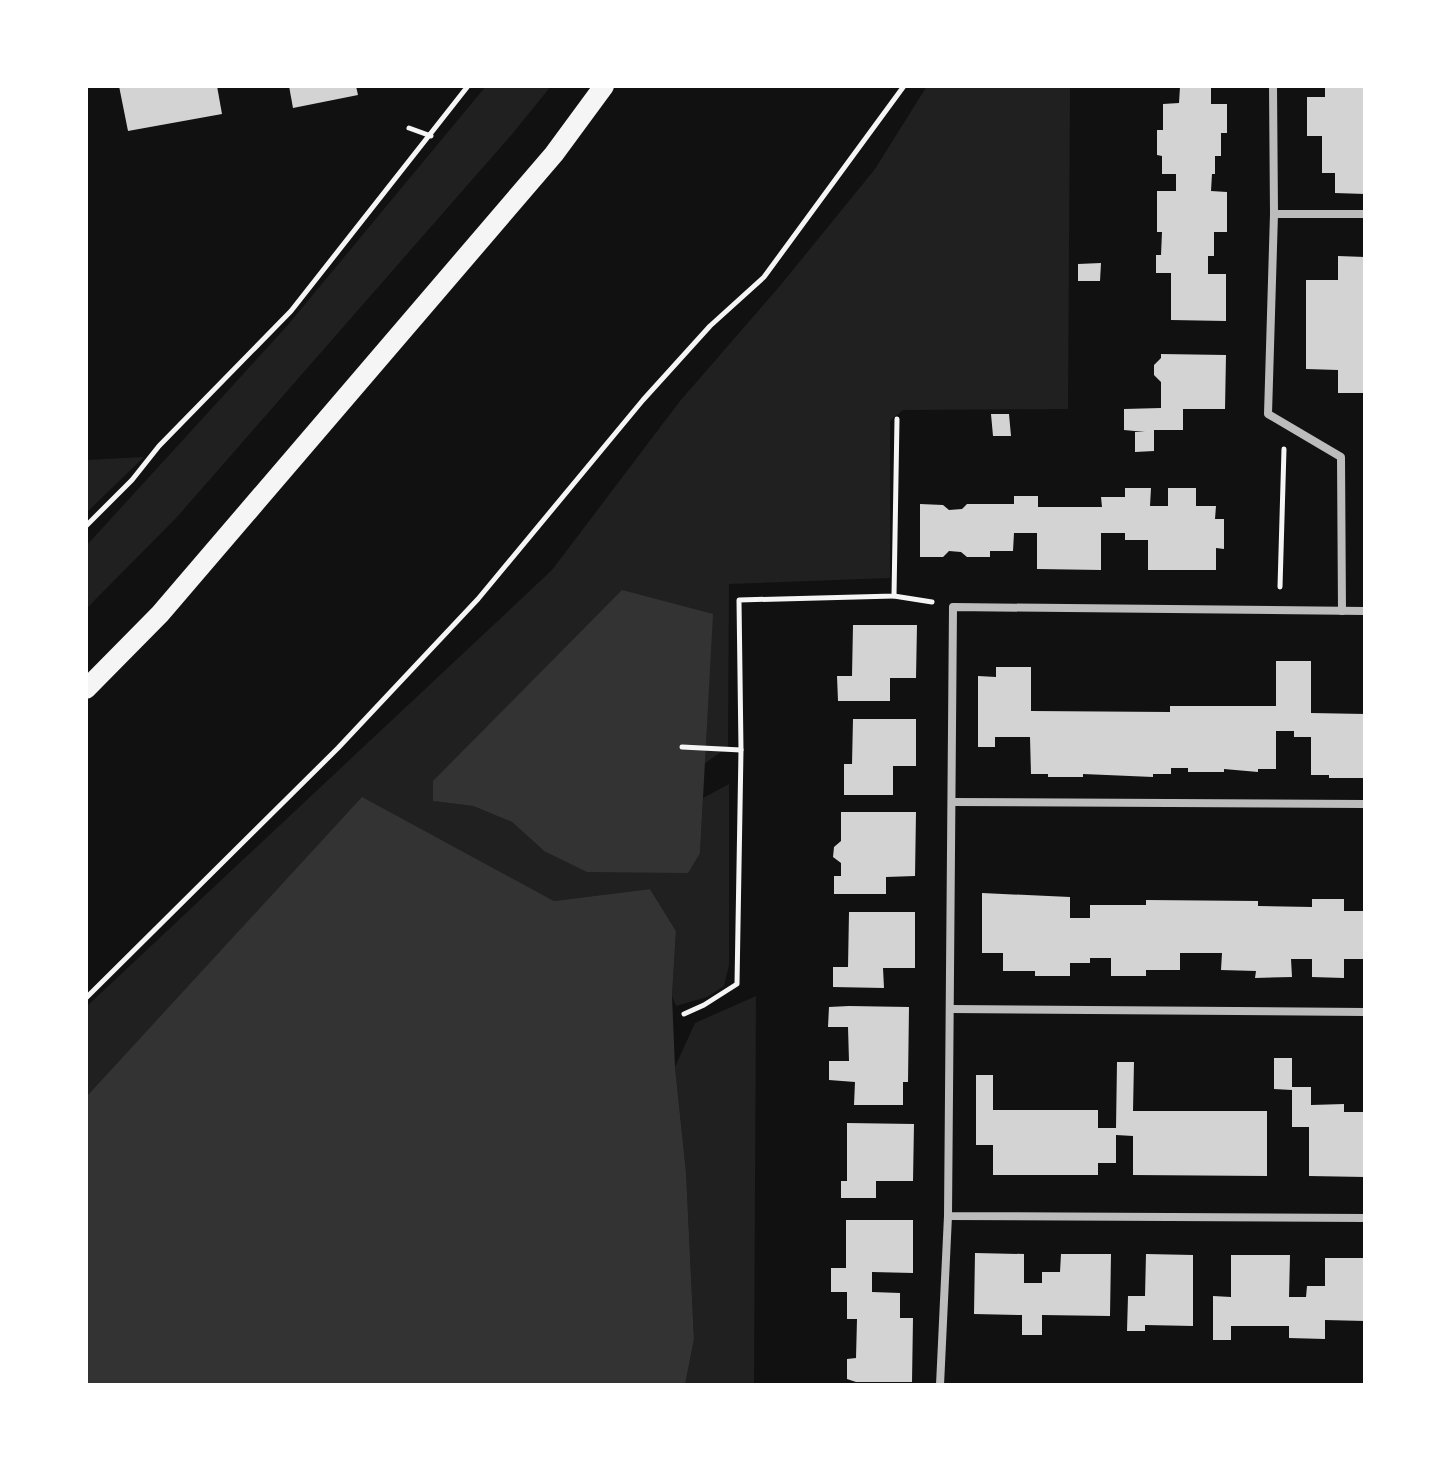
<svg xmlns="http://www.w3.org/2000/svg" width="1451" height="1471" viewBox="0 0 1451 1471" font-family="Commissioner,sans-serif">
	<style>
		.green { fill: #202020 }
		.water { fill: #333 }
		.building { fill: #d3d3d3 }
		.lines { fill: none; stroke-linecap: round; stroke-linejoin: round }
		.path { stroke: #f5f5f5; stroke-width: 5 }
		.minor { stroke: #bcbcbc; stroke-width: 8 }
		.primary { stroke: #f5f5f5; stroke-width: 20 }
	</style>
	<rect width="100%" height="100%" fill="#111"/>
	<!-- green -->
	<g class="green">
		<polygon points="486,86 551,86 513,133 177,517 86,609 86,546 287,326"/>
		<polygon points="927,86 1070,86 1068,409 903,410 890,421 890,578 729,584 728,747 704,764 712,614 434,801 473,806 512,822 544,851 700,853 703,798 729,784 729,965 724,986 707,997 676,1006 672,996 676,931 650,889 554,901 362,798 86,1097 86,1007 552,570 680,401 779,287 875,169"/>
		<polygon points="144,457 86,513 86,460"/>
		<polygon points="756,996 754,1385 685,1385 694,1339 686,1172 675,1067 695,1023"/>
	</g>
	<!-- water -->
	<g class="water">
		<polygon points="622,590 713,614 700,853 688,873 587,872 544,851 512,822 473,806 433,801 433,781"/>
		<polygon points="362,797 554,901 650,889 676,931 672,996 675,1067 686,1172 694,1339 685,1385 86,1385 86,1097"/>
	</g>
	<!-- building -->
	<g class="building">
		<polygon points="119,86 217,86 222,114 128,131"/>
		<polygon points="289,86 356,86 358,95 293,108"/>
		<polygon points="1325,86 1365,86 1365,194 1335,193 1335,173 1322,173 1322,136 1307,136 1307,97 1325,97"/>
		<polygon points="1180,87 1211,87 1211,104 1227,104 1227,133 1221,133 1221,156 1215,156 1215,174 1212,174 1211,191 1227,192 1227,232 1214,232 1214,256 1208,256 1208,274 1226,274 1226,321 1171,320 1171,273 1156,273 1156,255 1161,255 1162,232 1157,232 1157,191 1176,191 1176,174 1162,174 1162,156 1157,155 1157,130 1163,130 1163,104 1179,103"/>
		<polygon points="1338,256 1365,257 1365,393 1338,393 1338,370 1306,369 1306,280 1338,280"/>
		<polygon points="1101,263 1100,281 1078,281 1078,264"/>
		<polygon points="1161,354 1226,355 1225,409 1183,409 1183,430 1154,430 1154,451 1135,452 1135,432 1145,432 1124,430 1124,409 1161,408 1161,382 1154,375 1154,365 1161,358"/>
		<polygon points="991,414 1009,414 1011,436 993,436"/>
		<polygon points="1125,488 1151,488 1150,506 1168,506 1168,488 1196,488 1196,506 1216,506 1215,519 1224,519 1224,549 1216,548 1216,570 1148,570 1148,540 1125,540 1125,533 1101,533 1101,570 1037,569 1037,533 1014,533 1013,551 990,551 990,557 967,557 961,552 949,551 943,557 920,557 920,504 943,505 949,510 962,509 967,504 1014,504 1014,496 1038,496 1038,507 1102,507 1101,497 1125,497"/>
		<polygon points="853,625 917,625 916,678 890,678 890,701 838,701 837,676 852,676"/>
		<polygon points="1276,661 1311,661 1311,713 1365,714 1363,778 1329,778 1329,775 1311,775 1311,737 1294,737 1294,731 1276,731 1276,769 1258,769 1258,772 1224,769 1224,772 1188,772 1188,768 1171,768 1171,774 1153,774 1153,777 1083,774 1083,777 1048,777 1048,774 1031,774 1030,737 995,737 995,747 978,747 978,676 996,677 996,667 1031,667 1031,711 1170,712 1170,706 1276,706"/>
		<polygon points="853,719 916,719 916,766 893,766 893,795 844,795 844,764 852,764"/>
		<polygon points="841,812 916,812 915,876 886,877 886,894 834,894 834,876 841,876 841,863 833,857 834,847 841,841"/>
		<polygon points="982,893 1070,897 1070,918 1090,918 1090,905 1146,905 1146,900 1258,901 1258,906 1312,907 1312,899 1344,899 1344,911 1365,911 1365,959 1344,959 1344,978 1312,977 1312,959 1291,959 1292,977 1255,978 1256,971 1221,970 1222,953 1180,953 1180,970 1146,970 1146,976 1111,976 1111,958 1090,958 1090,963 1070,963 1070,976 1035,976 1035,971 1003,971 1003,953 982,953"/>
		<polygon points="849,912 915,912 915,968 883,968 884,988 833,987 833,967 848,967"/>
		<polygon points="849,1006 909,1007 908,1082 903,1082 903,1105 854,1105 855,1082 829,1080 829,1061 849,1061 848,1027 828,1027 829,1007"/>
		<polygon points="1274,1058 1292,1058 1292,1087 1311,1087 1311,1105 1344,1104 1344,1112 1365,1112 1365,1177 1309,1176 1309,1127 1292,1127 1292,1090 1274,1089"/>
		<polygon points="1117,1062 1134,1062 1133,1111 1267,1111 1267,1176 1133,1175 1133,1136 1116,1135 1116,1163 1098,1163 1098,1175 993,1175 993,1145 976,1145 976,1075 993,1075 993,1110 1098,1110 1098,1128 1116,1128"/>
		<polygon points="847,1123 914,1124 913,1181 876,1181 876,1198 841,1198 841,1181 847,1181"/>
		<polygon points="846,1220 913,1220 913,1273 872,1272 872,1292 900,1293 900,1318 913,1318 912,1382 856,1382 847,1379 847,1359 856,1358 857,1319 847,1319 847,1292 831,1292 831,1268 846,1268"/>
		<polygon points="975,1253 1024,1254 1024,1283 1042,1283 1042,1272 1060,1272 1061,1254 1111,1254 1110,1316 1042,1315 1042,1335 1022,1335 1022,1315 974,1314"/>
		<polygon points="1146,1254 1193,1255 1193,1326 1145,1325 1145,1331 1127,1331 1128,1296 1145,1296"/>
		<polygon points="1231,1255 1290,1255 1289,1297 1306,1297 1307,1286 1325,1286 1325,1258 1365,1258 1365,1321 1325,1320 1325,1339 1289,1338 1289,1326 1231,1326 1231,1340 1213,1340 1213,1296 1231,1297"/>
	</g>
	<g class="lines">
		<!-- path -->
		<g class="path">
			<polyline points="409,128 431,136"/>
			<polyline points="86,526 132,480 159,446 291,311 468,86"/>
			<polyline points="1280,587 1284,449"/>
			<polyline points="894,596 932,602"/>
			<polyline points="682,747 741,750"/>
			<polyline points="86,998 338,748 478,599 643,400 710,326 764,277 904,86"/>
			<polyline points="684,1014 704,1005 737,984 741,750 739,600 894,596 897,419"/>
		</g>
		<!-- minor -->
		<g class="minor">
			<polyline points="1273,86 1274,214 1365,214"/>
			<polyline points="1274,214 1268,414 1341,457 1342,611"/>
			<polyline points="1365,611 953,607 948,1216 1365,1218"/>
			<polyline points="952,802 1365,804"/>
			<polyline points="951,1009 1365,1012"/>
			<polyline points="940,1385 948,1216"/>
		</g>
		<!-- primary -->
		<polyline class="primary" points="86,689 160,614 554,154 604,86"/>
	</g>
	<!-- border -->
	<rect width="1451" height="1471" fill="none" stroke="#ffffff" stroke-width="176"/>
</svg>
